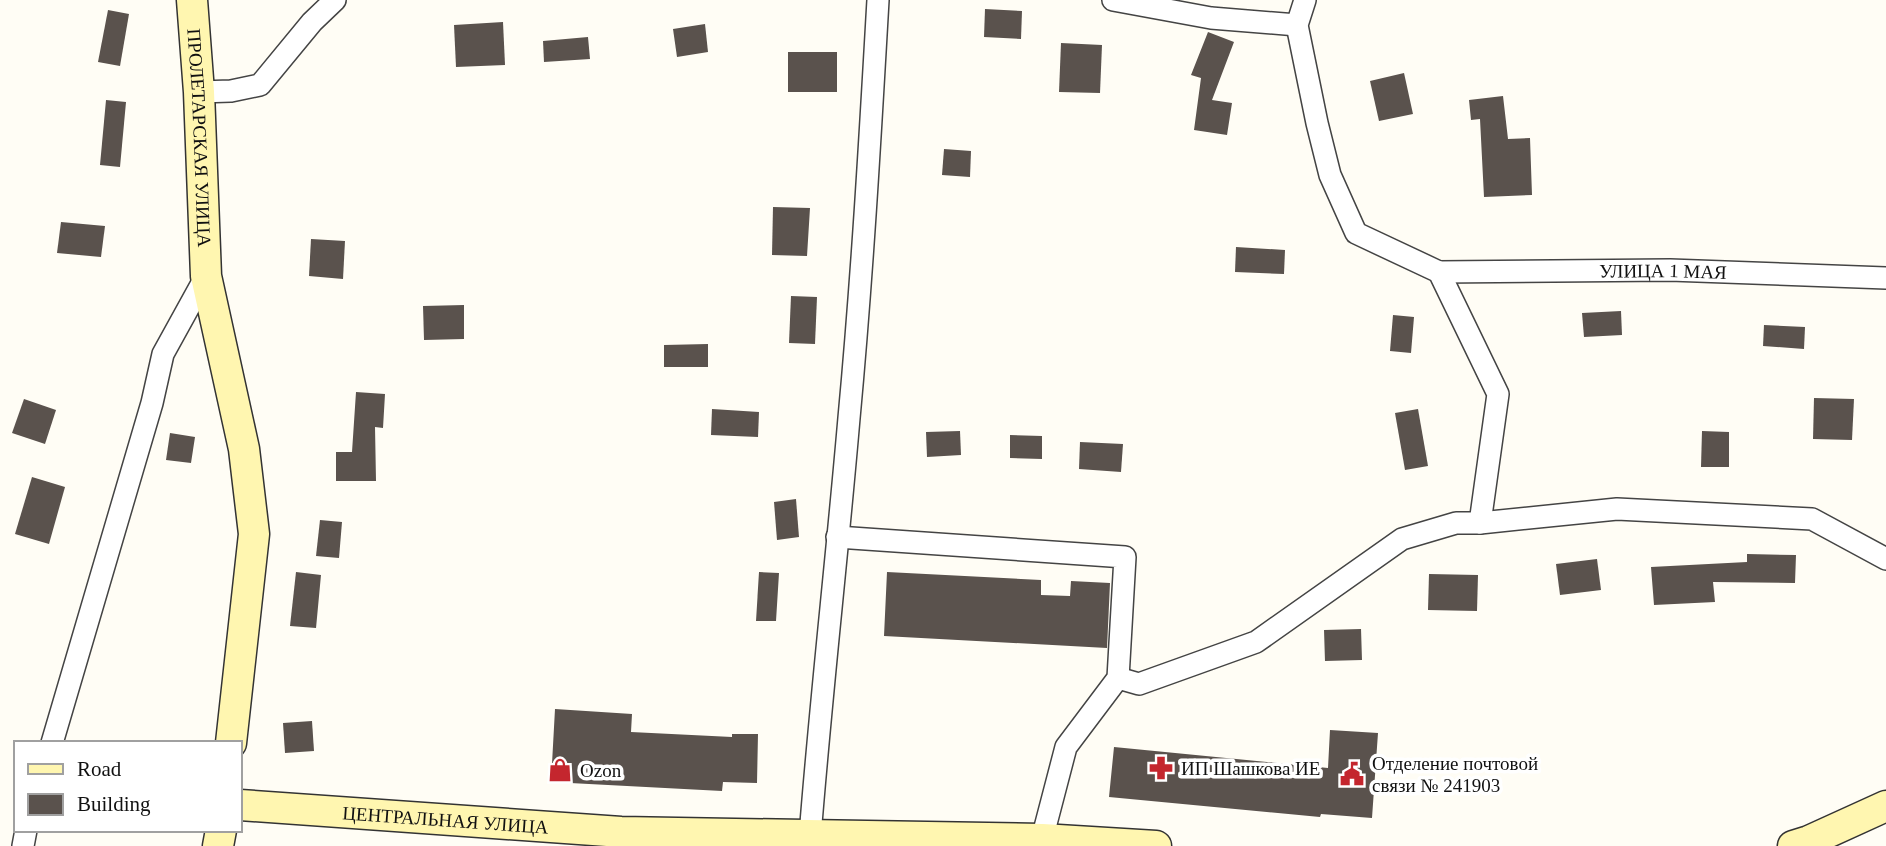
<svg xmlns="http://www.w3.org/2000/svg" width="1886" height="846" viewBox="0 0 1886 846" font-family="'Times New Roman',serif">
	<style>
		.building { fill: #5a524d }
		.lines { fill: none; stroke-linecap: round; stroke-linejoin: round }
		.street-casing { stroke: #444; stroke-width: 24 }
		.secondary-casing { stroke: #333; stroke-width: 33 }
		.street { stroke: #fff; stroke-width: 21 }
		.secondary { stroke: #fff6b0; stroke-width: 30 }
		.labels { text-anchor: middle; stroke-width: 7; stroke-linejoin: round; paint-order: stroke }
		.street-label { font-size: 19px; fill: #111; stroke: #fff }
		.poi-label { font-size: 19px; fill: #111; stroke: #fff; text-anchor: start }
	</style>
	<rect width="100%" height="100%" fill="#fffdf5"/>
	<!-- building -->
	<g class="building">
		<polygon points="985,9 1022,11 1021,39 984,37"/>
		<polygon points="108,10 129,14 120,66 98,62"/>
		<polygon points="503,22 505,65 456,67 454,25"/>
		<polygon points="705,24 708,52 677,57 673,29"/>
		<polygon points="1208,32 1234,42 1212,100 1232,103 1227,135 1194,130 1201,78 1191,75"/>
		<polygon points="588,37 590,59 544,62 543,41"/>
		<polygon points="1061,43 1102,45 1100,93 1059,92"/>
		<rect x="788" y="52" width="49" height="40"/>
		<polygon points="1404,73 1413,114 1379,121 1370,81"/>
		<polygon points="1503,96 1508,139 1530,138 1532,195 1484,197 1480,119 1471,120 1469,100"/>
		<polygon points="106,100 126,102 120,167 100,165"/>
		<polygon points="944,149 971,151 970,177 942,175"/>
		<polygon points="773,207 810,208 807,256 772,255"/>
		<polygon points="61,222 105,226 101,257 57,253"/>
		<polygon points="311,239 345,241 343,279 309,276"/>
		<polygon points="1236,247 1285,250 1284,274 1235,272"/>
		<polygon points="791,296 817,297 815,344 789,343"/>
		<polygon points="464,305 464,339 424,340 423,306"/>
		<polygon points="1621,311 1622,335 1584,337 1582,313"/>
		<polygon points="1393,315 1414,317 1411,353 1390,351"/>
		<polygon points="1764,325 1805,327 1804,349 1763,346"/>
		<polygon points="708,344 708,367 664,367 664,345"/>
		<polygon points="356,392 385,394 383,428 375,427 376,481 336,481 336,452 352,452"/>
		<polygon points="1814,398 1854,399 1852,440 1813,439"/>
		<polygon points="24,399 56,410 45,444 12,433"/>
		<polygon points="712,409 759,412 758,437 711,435"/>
		<polygon points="1418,409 1428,466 1405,470 1395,413"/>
		<polygon points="960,431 961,455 927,457 926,432"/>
		<polygon points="1702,431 1729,432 1729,467 1701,467"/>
		<polygon points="170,433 195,437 191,463 166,460"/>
		<polygon points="1010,435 1042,436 1042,459 1010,458"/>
		<polygon points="1080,442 1123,444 1121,472 1079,469"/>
		<polygon points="32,477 65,487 49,544 15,534"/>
		<polygon points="796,499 799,537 777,540 774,502"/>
		<polygon points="320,520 342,522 339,558 316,556"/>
		<polygon points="1747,554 1796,555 1795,583 1713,582 1715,602 1654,605 1651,567 1747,562"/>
		<polygon points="1597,559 1601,590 1560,595 1556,564"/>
		<polygon points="296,572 321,575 316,628 290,626"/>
		<polygon points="759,572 779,573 776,621 756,621"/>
		<polygon points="887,572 1041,580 1041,595 1070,596 1071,581 1110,583 1107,648 884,636"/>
		<polygon points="1429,574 1478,575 1477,611 1428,610"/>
		<polygon points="1361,629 1362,660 1325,661 1324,630"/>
		<polygon points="555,709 632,714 631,732 732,737 732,734 758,734 757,783 723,782 722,791 551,782"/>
		<polygon points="312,721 314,751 285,753 283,723"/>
		<polygon points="1330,730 1378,733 1372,818 1321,814 1320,817 1109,797 1114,747 1328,768"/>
	</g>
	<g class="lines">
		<!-- street casing -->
		<g class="street-casing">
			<g id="street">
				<polyline points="1113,0 1211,18 1297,25"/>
				<polyline points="1305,0 1297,25 1317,123 1330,175 1356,233 1439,272 1498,394 1480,523"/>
				<polyline points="199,92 231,91 260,85 312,22 335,0"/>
				<path id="s1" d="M1439,272L1670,270L1886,278"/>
				<polyline points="837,537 1125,557 1118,678 1066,747 1042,839"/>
				<polyline points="1118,678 1139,684 1256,642 1402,539 1456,523 1480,523 1617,509 1812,519 1886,559"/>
				<polyline points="52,743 152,403 163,354 206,276"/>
				<path d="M810,836C821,696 837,558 849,418C862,279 870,140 878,0"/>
				<polyline points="23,846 26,830"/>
			</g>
		</g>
		<!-- secondary casing -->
		<g class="secondary-casing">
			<g id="secondary">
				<path id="s2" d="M192,0L199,92L206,276L244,449L254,534L231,743"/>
				<path id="s3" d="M240,805L621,832L1042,839L1156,846"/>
				<polyline points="218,846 221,830"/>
				<polyline points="1793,846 1809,841 1886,806"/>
			</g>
		</g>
		<!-- street -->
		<use href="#street" class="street"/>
		<!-- secondary -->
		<use href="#secondary" class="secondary"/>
	</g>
	<!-- icons -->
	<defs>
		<g id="pharmacy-bare" transform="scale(1.89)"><path d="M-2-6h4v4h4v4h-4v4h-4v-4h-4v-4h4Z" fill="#c4262e" stroke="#fff" stroke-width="2.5" paint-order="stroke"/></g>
		<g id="shop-bare" transform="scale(1.89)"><path d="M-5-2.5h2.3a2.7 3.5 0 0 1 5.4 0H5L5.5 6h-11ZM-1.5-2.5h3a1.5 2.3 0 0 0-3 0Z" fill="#c4262e" stroke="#fff" stroke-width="2.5" paint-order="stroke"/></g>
		<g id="civic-bare" transform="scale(1.89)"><path d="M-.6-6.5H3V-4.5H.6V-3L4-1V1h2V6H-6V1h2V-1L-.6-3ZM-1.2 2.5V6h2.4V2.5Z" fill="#c4262e" stroke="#fff" stroke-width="2.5" paint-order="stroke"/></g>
	</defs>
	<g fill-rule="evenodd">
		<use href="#pharmacy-bare" x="1161" y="768"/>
		<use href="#shop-bare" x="560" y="770"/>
		<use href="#civic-bare" x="1352" y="774"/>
	</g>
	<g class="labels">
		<!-- street labels -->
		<g class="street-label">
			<text dy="7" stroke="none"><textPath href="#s2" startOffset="138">ПРОЛЕТАРСКАЯ УЛИЦА</textPath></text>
			<text dy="7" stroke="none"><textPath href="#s1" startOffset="224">УЛИЦА 1 МАЯ</textPath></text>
			<text dy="7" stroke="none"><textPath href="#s3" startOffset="206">ЦЕНТРАЛЬНАЯ УЛИЦА</textPath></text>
		</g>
		<!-- poi labels -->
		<g class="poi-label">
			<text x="1372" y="770">Отделение почтовой<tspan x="1372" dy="22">связи № 241903</tspan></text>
			<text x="1181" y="775">ИП Шашкова ИЕ</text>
			<text x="580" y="777">Ozon</text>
		</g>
	</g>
	<!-- legend -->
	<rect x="14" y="741" width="228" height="91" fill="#ffffff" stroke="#a0a0a0" stroke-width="2"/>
	<rect x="28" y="764" width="35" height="10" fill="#fff6b0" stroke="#a0a0a0" stroke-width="2"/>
	<text x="77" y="776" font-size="21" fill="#111111">Road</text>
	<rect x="28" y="794" width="35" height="21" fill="#5a524d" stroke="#a0a0a0" stroke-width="2"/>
	<text x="77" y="811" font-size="21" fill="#111111">Building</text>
</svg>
